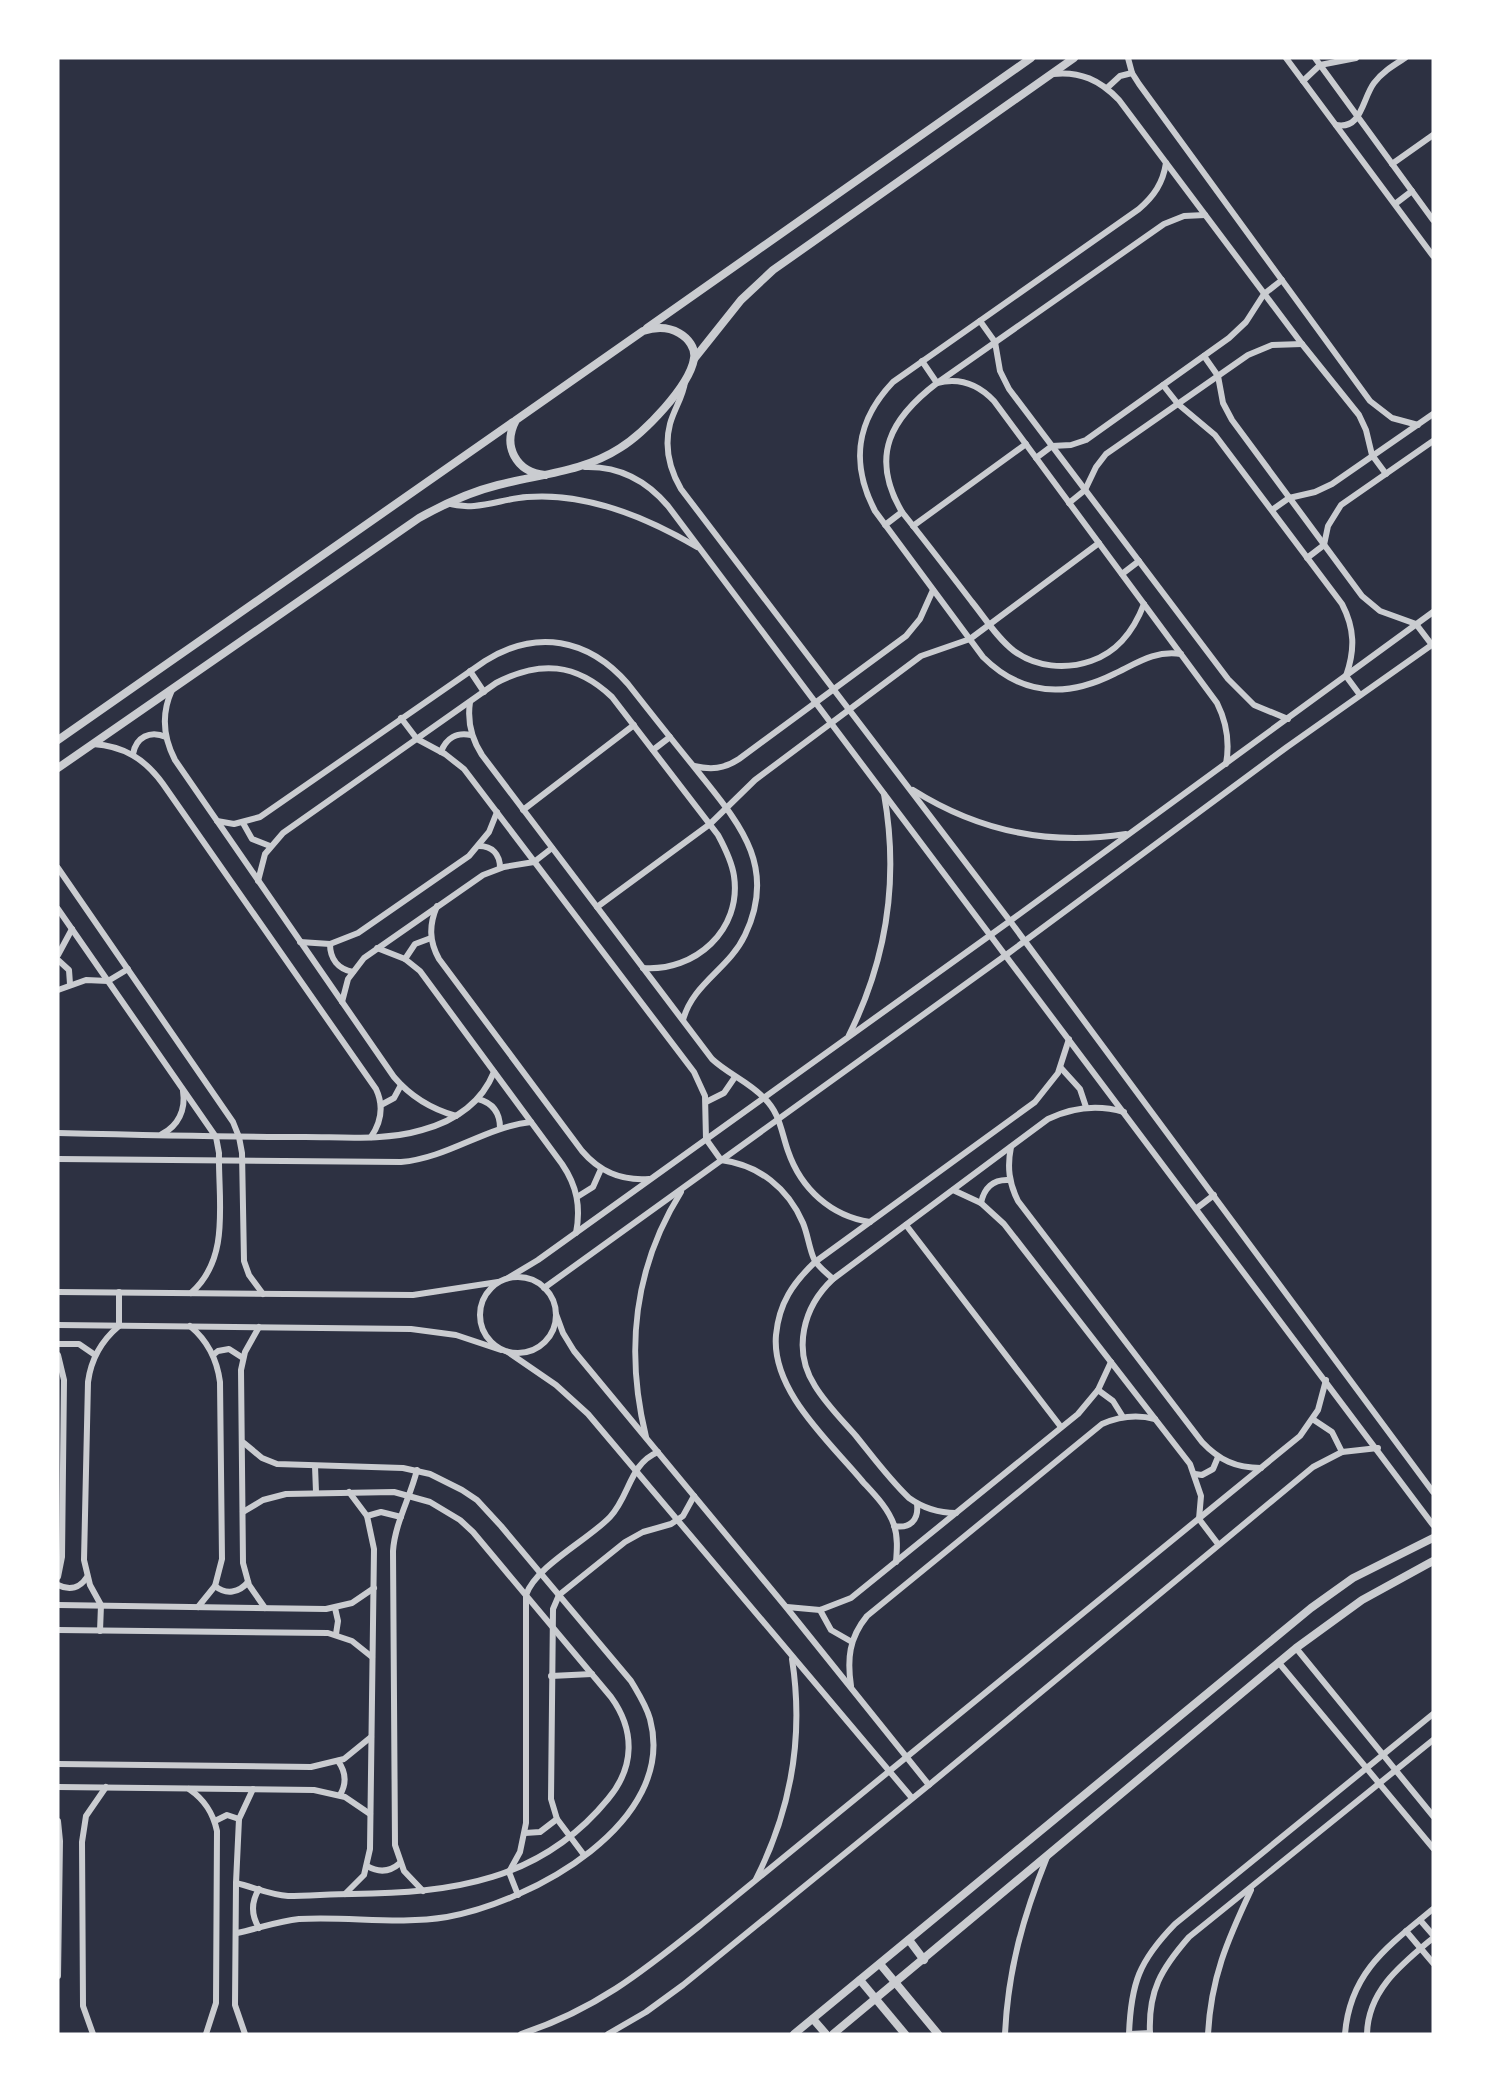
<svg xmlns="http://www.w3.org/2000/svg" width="1491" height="2092" viewBox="0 0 1491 2092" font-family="Lato,sans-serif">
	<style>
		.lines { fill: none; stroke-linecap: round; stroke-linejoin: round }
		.minor { stroke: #caccd0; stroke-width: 6 }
		.tertiary { stroke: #caccd0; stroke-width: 8 }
	</style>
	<rect width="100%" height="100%" fill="#2d3142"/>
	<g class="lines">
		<!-- minor -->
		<g class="minor">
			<polyline points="1128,58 1132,73 1139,84 1370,401 1392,418 1418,425"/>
			<polyline points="1286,58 1433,256"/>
			<polyline points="1315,58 1433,220"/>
			<path d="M1053,74C1080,71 1100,80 1119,100L1302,344L1359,415L1366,430L1372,455L1386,474"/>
			<polyline points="1303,81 1320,65 1356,58"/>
			<polyline points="1107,88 1120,76 1132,73"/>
			<path d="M1336,125C1362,130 1362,99 1374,83C1382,72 1394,65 1405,58"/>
			<path d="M1166,163C1163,183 1154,196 1139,209L893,382C856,421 850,463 875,511L983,657C1022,696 1066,698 1114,674C1137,663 1155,650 1181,654"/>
			<polyline points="1392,164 1433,135"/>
			<polyline points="1395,204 1412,191"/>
			<polyline points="980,321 995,342 1000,371 1009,389 1228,679 1254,705 1288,719"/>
			<polyline points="1204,356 1218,376 1223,403 1232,420 1362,596 1380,611 1416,624 1432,645"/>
			<path d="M922,361L937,383C960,377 978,384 994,401L1217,703C1227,723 1230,742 1226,764"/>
			<path d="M685,382C683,397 674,409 670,424C664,447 670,470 681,489L1010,921L1433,1492"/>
			<path d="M1163,385L1178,404L1215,435L1342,604C1355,629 1355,650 1346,676L1360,695"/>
			<polyline points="1036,458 1052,446 1071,445 1086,440 1229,338 1246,322 1264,294 1282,280"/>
			<path d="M585,467C619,466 646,480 668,506L1433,1525"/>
			<path d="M447,503C475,512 500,499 527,497C587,492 646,517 697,547"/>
			<polyline points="1069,503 1085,490 1096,467 1106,454 1248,355 1272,345 1302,344"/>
			<polyline points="1272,510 1289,498 1315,492 1332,484 1433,414"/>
			<polyline points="885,525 902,512"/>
			<polyline points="913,526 1026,444"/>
			<polyline points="1307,558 1324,545 1328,526 1341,505 1433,441"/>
			<polyline points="1122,574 1139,561"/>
			<path d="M1144,604C1134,630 1118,652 1091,661C1065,670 1036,667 1014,651C997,638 985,618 972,602C949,572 926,542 902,512C869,456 891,418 937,383L1164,224L1184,216L1205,215"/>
			<polyline points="470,671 484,692"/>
			<path d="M172,690C161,714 163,737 175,760L394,1077C411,1097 431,1109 456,1116"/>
			<path d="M470,702C467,722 471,738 482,755L712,1059C728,1074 749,1082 764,1098C780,1113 781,1131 788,1151C801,1189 831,1216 870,1222"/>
			<path d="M401,718L417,739L445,754L464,769L694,1072L705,1096L706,1139L721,1160C759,1165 788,1188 803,1223C808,1235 809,1248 814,1259C818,1267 827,1273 833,1279"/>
			<path d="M93,744C124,746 145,759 163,784L376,1089C384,1106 382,1121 371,1137"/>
			<polyline points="653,750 670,737"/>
			<path d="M441,752C446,738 457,732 471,735"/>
			<path d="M133,754C136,737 150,730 166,737"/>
			<path d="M694,766C711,770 724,769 739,759L906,636L920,619L933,590"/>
			<path d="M913,790C978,831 1050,846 1126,834"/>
			<polyline points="523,810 634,725"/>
			<path d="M217,821L234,824L260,817L485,661C536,629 588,638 628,684C650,712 672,740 695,768C736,820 779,864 745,935C729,969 693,983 683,1020"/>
			<polyline points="243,823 252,839 270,846"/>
			<path d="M479,846C492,846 500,854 500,868"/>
			<polyline points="58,868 233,1122 239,1137 242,1153 244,1261 249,1275 263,1294"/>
			<path d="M258,881L265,854L283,833L496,683C540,660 576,663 612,697L718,835C725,848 732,862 734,876C742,930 695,972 643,968"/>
			<path d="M437,906C429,925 429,941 439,959L582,1151C600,1172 621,1181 649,1179"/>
			<polyline points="597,907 710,824 755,780 921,656 970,639 1099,543"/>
			<path d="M58,909L216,1137L219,1153C218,1201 231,1258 191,1293"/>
			<polyline points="300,942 330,944 358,933 469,856 489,832 497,812"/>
			<path d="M330,944C330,959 338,969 353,972"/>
			<path d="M377,948L405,959L420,971L562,1164C577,1186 581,1207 576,1233"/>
			<polyline points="58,955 72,929"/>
			<polyline points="405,959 415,944 431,938"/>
			<polyline points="58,960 69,970 70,984"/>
			<polyline points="58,990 86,980 108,981 128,969"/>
			<polyline points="342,1002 348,979 364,958 483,875 504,867 534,862 552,848"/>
			<path d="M849,1035C887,959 899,878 884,794"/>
			<polyline points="1061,1068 1080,1089 1086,1107"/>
			<path d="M478,1099C493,1103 500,1113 500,1128"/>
			<polyline points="706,1102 724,1093 735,1077"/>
			<polyline points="381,1105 394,1098 401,1085"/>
			<path d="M58,1133C140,1135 222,1137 305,1137C343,1137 385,1141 422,1130C455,1121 481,1104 494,1072"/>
			<path d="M162,1134C178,1126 186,1110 183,1091"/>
			<path d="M1011,1147C1007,1167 1009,1183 1018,1201L1202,1442C1219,1460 1236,1468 1261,1468"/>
			<path d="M58,1159L401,1162C448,1158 485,1127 531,1122"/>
			<polyline points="953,1190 981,1203 1004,1224 1190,1464 1201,1496 1199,1519 1218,1544"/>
			<polyline points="577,1197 593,1187 601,1169"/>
			<path d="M981,1203C984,1188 993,1179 1009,1180"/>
			<polyline points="1197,1208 1214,1195"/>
			<polyline points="906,1225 1061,1427"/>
			<circle cx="518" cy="1315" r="38"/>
			<polyline points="508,1278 538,1260 1010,921 1433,612"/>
			<polyline points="544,1288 1006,955 1287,747 1433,644"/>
			<polyline points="58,1292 413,1295 498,1282"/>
			<polyline points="556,1314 563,1333 574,1351 786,1607 929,1785"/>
			<polyline points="58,1325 411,1329 456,1335 501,1350"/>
			<path d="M190,1326C208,1341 217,1359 220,1382L222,1559L215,1586L198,1607"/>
			<polyline points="259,1327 245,1352 241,1370 243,1563 249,1585 265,1608"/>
			<polyline points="58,1344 79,1344 95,1355"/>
			<polyline points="508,1352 556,1385 588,1414 912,1798"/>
			<polyline points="58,1355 64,1380 62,1557 58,1577"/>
			<polyline points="213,1355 218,1351 229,1349 243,1358"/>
			<polyline points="1098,1390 1113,1401 1123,1417"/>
			<polyline points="1314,1420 1332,1432 1342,1452"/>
			<path d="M646,1437C625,1351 634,1267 681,1192"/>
			<polyline points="315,1466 316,1492"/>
			<path d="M417,1470C410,1498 395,1523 393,1551L395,1845L404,1871L423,1891"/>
			<polyline points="1195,1474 1202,1475 1213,1469 1218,1457"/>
			<path d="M956,1513C938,1513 923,1508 909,1498C889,1479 873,1457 856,1436C842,1420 826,1404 815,1386C792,1350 803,1307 833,1279L1048,1119C1073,1107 1097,1104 1124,1112"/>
			<polyline points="367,1516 381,1512 401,1517"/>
			<path d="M894,1526C910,1529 919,1520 917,1504"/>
			<path d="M896,1562C897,1550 898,1537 894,1525C888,1508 875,1495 863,1482C830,1442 771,1391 776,1335C779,1303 793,1283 815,1262L1035,1102L1058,1073L1069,1039"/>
			<path d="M58,1585C70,1591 80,1588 87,1577"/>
			<path d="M215,1586C226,1595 239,1593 248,1582"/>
			<polyline points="58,1605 326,1609 352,1603 374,1588"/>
			<polyline points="787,1607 820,1610 851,1598 1078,1414 1098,1390 1111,1362"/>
			<polyline points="335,1608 338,1621 336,1634"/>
			<polyline points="820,1610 831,1630 852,1642"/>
			<polyline points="58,1630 328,1633 352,1641 372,1657"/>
			<path d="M100,1631L101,1605L90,1585L84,1560L88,1382C91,1359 101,1341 119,1326V1292"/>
			<polyline points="1296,1648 1433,1816"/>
			<polyline points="1279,1663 1433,1848"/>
			<polyline points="551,1676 592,1674"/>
			<path d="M851,1686C847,1659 849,1638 867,1616L1102,1424C1120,1416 1136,1414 1155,1419"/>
			<path d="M338,1761C346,1772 347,1783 340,1795"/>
			<polyline points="58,1764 311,1767 344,1759 371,1737"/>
			<polyline points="58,1787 314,1790 345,1797 370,1814"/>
			<path d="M189,1789C205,1800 213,1813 217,1831L216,2003L206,2034"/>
			<polyline points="58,1821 60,1841 58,1976"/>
			<polyline points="215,1821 227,1815 239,1819"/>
			<polyline points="525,1833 540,1832 557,1819"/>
			<polyline points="584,1855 557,1819 551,1799 553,1609 559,1595 625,1542 643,1532 671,1524 683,1516 694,1496"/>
			<path d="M367,1866C379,1873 390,1872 400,1863"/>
			<path d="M756,1879C791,1810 804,1736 792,1659"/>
			<path d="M236,1883C253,1887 271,1895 288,1896C309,1896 331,1894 352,1894C452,1893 541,1881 608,1799C635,1767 635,1730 611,1697L473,1532L460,1520L430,1502L394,1492L286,1494L263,1500L243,1512"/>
			<path d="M259,1889C251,1902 251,1915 259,1928"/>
			<polyline points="345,1894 364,1875 370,1849 374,1549 367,1516 349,1492"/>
			<path d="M518,1895L509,1872L520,1852L526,1823V1595C536,1566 588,1540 610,1517C630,1496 629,1464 658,1452"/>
			<polyline points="1420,1920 1433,1935"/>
			<polyline points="1406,1931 1433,1963"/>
			<path d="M237,1933C257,1929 278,1921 299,1919C348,1916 398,1925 447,1917C531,1902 678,1823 650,1719C646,1705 638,1693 631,1681L501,1526L477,1500L462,1490L430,1474L403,1468L277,1464L262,1458L244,1443"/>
			<polyline points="93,2034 83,2006 82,1842 86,1816 106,1787"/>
			<polyline points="245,2034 235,2005 236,1883 239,1819 253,1789"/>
			<path d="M521,2034C595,2010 642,1972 702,1924L1300,1436L1318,1410L1326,1380"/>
			<polyline points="608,2034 646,2012 683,1985 929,1785 1313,1467 1342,1452 1378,1448"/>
			<path d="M1005,2034C1008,1970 1023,1917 1047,1857"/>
			<path d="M1129,2034C1131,1983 1139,1961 1175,1924L1433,1714"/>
			<polyline points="1130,2034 1150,2033"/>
			<path d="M1150,2034C1148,1991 1161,1969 1189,1937L1433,1740"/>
			<path d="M1208,2034C1211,1978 1227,1941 1251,1890"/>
			<path d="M1345,2034C1350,1972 1388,1946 1433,1909"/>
			<path d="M1367,2034C1368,1990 1402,1964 1433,1938"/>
		</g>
		<!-- tertiary -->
		<g class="tertiary">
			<polyline points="647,328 1031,58"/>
			<polyline points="694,359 741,300 773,270 1074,58"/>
			<polyline points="58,740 513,422"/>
			<path d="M58,768L419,518C444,504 470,492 498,485C540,474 583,472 620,448C644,433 689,387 694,359C696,348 688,338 679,333C667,326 655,327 643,331L516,420C502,446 516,472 545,475"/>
			<polyline points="909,1940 924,1960"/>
			<polyline points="880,1964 938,2034"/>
			<polyline points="860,1980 905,2034"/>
			<polyline points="813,2019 826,2034"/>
			<polyline points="794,2034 1311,1608 1353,1578 1433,1538"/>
			<polyline points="833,2034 1296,1648 1362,1600 1433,1561"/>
		</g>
	</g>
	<!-- border -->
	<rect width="1491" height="2092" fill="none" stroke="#ffffff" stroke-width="119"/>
</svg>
